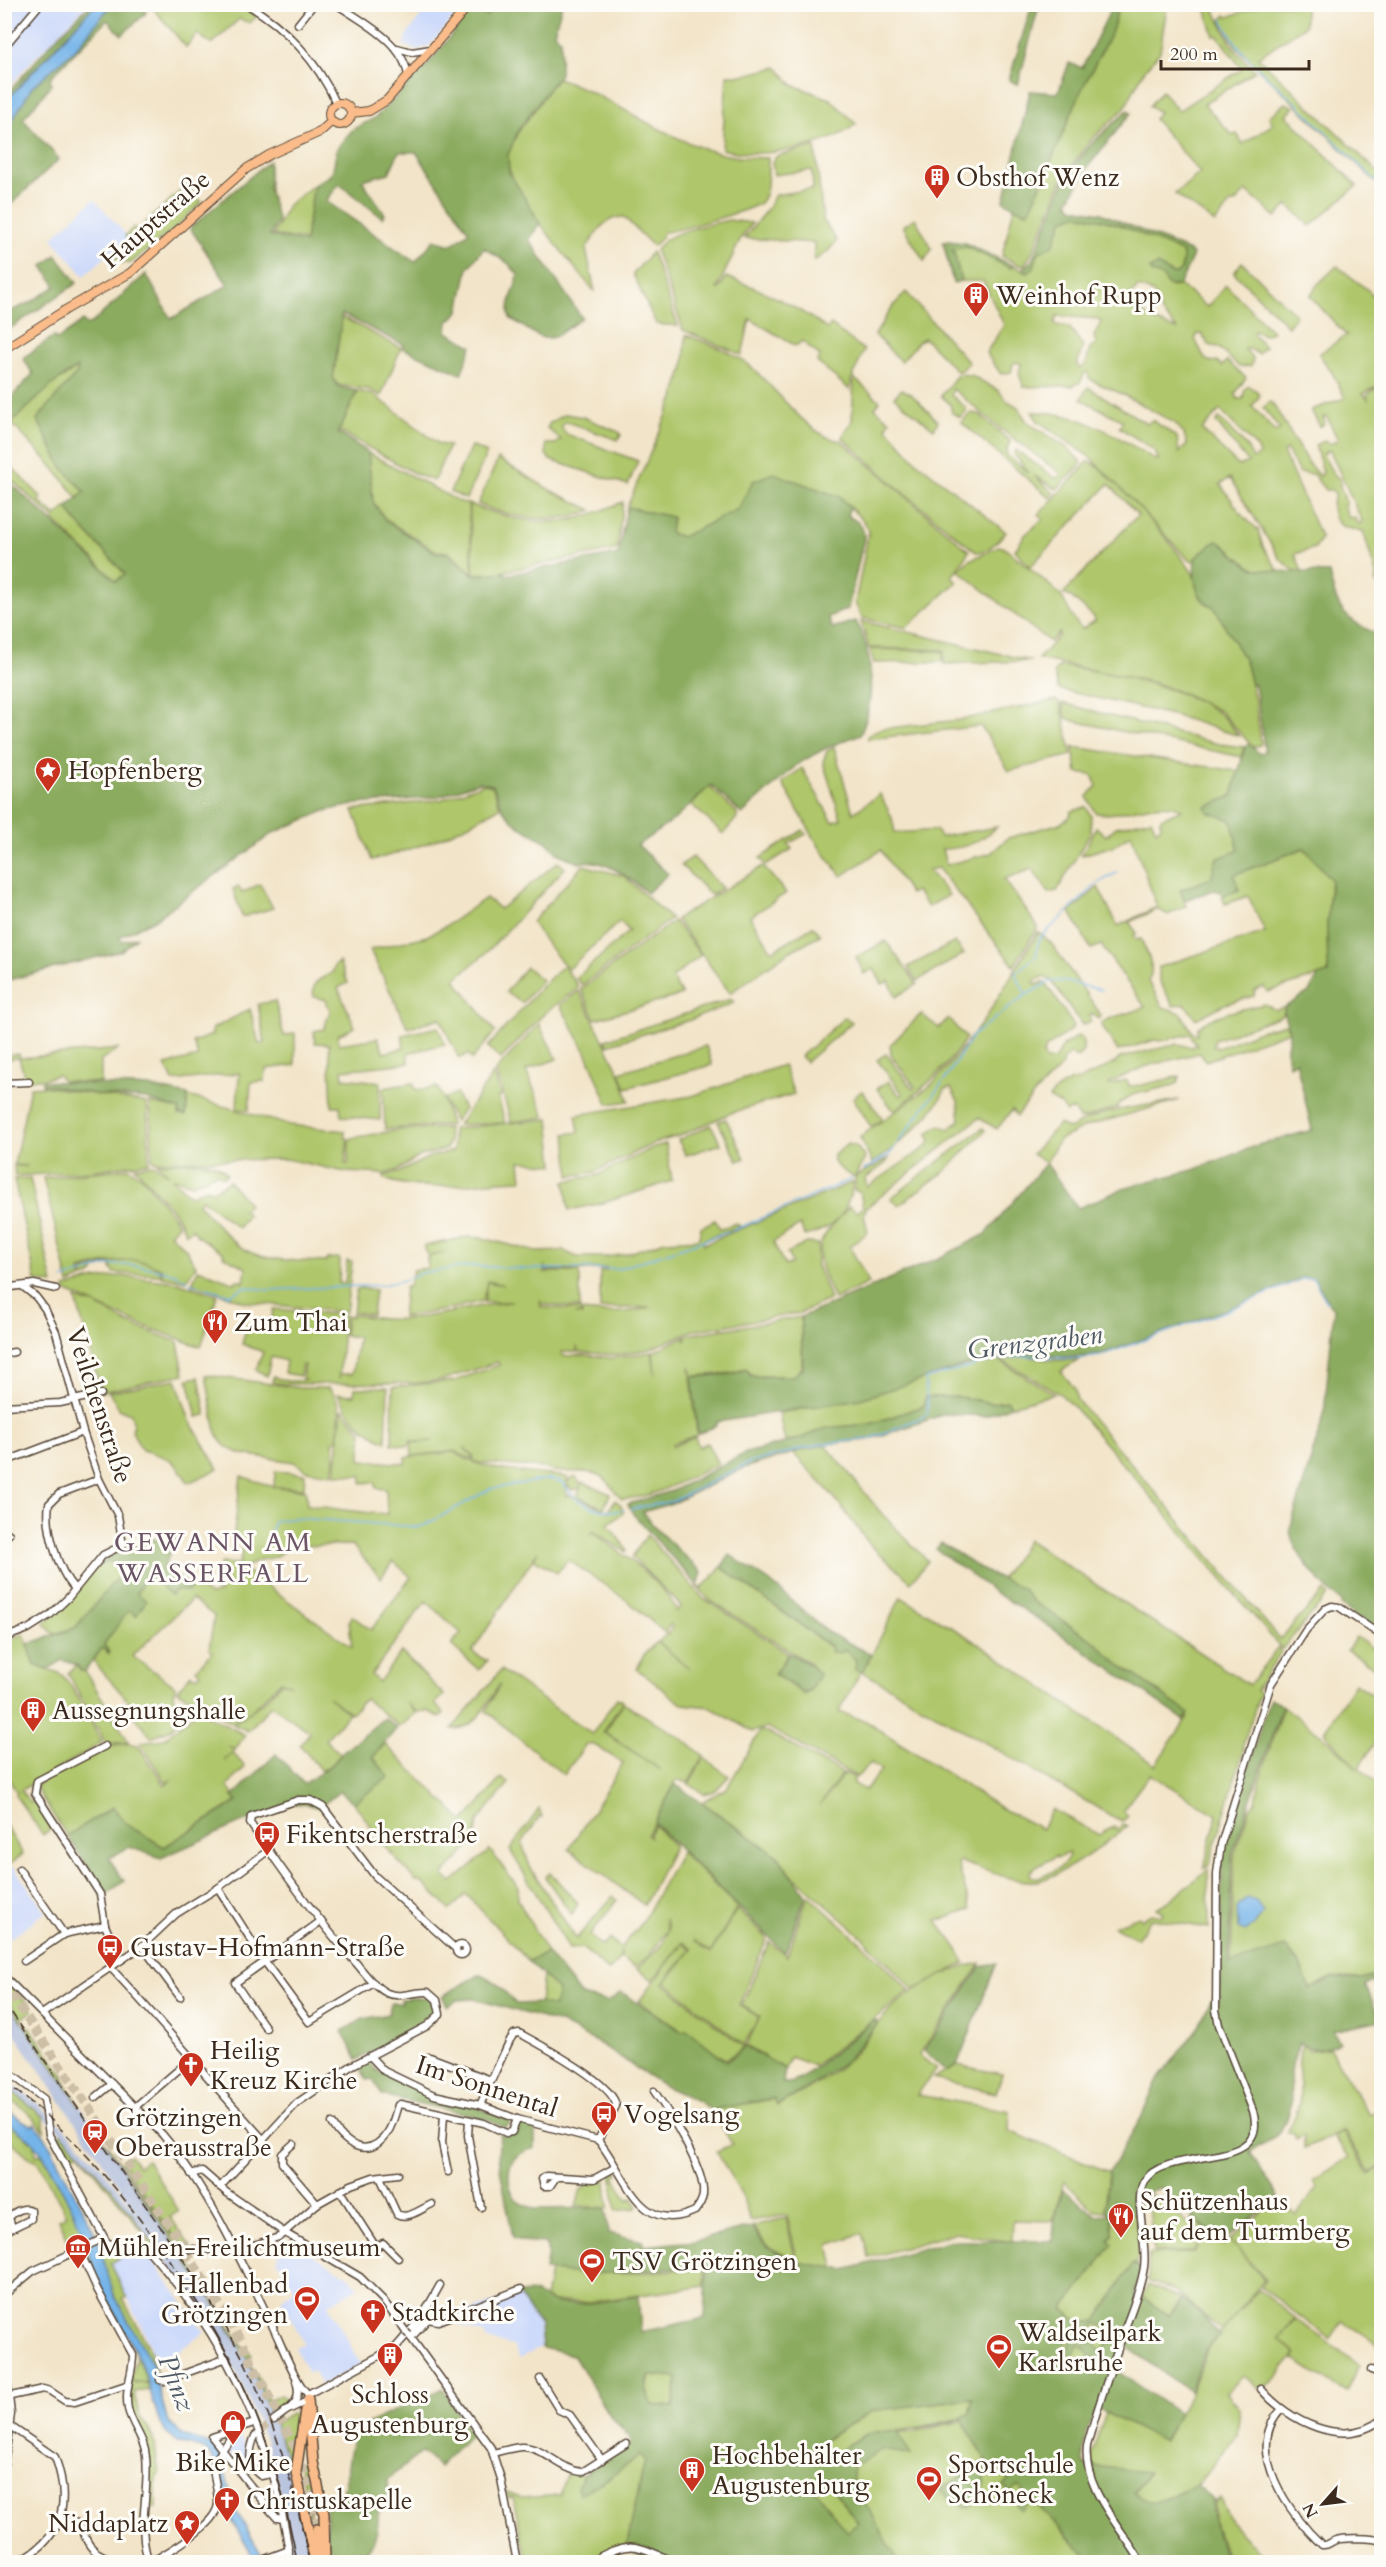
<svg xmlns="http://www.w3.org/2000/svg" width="1386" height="2567" viewBox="0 0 1386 2567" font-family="Cardo,serif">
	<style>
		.built { fill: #cedafa }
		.industrial { fill: #b9c4de }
		.green { fill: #afc66b; stroke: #757844; stroke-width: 1.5; fill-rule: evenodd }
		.forest { fill: #8bab5f; stroke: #636a3e; stroke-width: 1.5; fill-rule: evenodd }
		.water { fill: #75b4e9; stroke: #586f84; stroke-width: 1.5 }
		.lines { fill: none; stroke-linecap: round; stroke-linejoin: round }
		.stream { stroke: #75b4e9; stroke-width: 1.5 }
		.minor-tunnel { stroke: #cdbfa6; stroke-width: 6; stroke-dasharray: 6 3; stroke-linecap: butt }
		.highway-tunnel { stroke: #cdbfa6; stroke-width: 9; stroke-dasharray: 9 4.5; stroke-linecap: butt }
		.minor-casing { stroke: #564638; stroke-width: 9 }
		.major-casing { stroke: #564638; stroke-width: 10 }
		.highway-casing { stroke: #564638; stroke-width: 12 }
		.minor { stroke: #fff; stroke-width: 6 }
		.major { stroke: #f9bc8a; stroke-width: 8 }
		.highway { stroke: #f9bc8a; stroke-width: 9 }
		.tram { stroke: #3b2a1e; stroke-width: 1.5 }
		.rail { stroke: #3b2a1e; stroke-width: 1.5; stroke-dasharray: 9 4.5; stroke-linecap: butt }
		.minor-bridge-casing { stroke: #564638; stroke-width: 9; stroke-linecap: butt }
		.minor-bridge { stroke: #fff; stroke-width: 6 }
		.labels { text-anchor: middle; stroke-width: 6; stroke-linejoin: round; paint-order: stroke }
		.poi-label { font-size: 26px; fill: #3b2a1e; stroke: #fdfcf7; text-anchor: start }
		.street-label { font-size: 26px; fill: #3b2a1e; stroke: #fdfcf7 }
		.water-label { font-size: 27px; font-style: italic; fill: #4f5a65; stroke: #fdfcf7 }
		.neighbourhood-label { font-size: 27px; letter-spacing: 1.5px; fill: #6b5567; stroke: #fdfcf7 }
	</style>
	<rect width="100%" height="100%" fill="#fdfcf7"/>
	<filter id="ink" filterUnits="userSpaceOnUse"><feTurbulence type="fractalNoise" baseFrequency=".0167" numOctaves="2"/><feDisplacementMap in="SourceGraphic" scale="12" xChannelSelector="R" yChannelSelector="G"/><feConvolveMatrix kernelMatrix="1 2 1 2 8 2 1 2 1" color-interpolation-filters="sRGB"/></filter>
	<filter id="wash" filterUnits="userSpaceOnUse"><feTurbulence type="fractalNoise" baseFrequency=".008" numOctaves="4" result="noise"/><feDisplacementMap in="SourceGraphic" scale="24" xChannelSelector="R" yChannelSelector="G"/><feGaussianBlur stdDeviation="1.35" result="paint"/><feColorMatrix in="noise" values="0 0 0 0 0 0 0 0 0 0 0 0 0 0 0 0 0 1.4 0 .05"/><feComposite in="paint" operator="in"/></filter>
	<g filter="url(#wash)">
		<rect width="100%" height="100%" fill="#f2e4c8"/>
		<!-- built -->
		<g class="built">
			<polygon points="462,4 464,6 429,46 417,50 403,45 406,40 406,36 429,5"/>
			<polygon points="5,5 87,5 26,67 5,92"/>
			<polygon points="94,199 131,240 114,255 111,252 84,276 52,238"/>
			<polygon points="13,1866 46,1912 5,1942 4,1873"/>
			<polygon points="286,2239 349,2276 358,2288 328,2304 361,2365 321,2385 313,2370 308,2373 295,2348 304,2343 281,2300 294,2290 276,2259 279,2256 272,2243"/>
			<polygon points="129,2250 142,2252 149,2256 205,2332 157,2366 150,2344 111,2264"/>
			<polygon points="518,2294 539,2325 541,2347 520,2359 513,2346 487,2340 484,2334 460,2326 456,2316"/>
			<polygon points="238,2436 245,2445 247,2463 241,2468 226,2449 230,2441"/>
		</g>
		<!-- industrial -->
		<polygon class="industrial" points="4,1997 196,2273 247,2358 271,2410 292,2470 312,2562 295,2562 281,2495 265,2440 238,2376 209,2324 159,2251 112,2189 59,2130 5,2085 5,2079 37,2103 70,2133 102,2168 143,2221 5,2020"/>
		<!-- green -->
		<g class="green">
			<polygon points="157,4 239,5 258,15 250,23 239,19 212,44 197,34 186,47 152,7"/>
			<polygon points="1119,5 1167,5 1160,52 1144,71 1124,109 1090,141 1065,174 1031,255 1024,265 1019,265 1002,256 1014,207 1028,212 1031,208 1081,91 1112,31"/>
			<polygon points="1204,5 1212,5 1234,49 1255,71 1204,104 1232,135 1237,134 1243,144 1273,124 1269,117 1285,103 1294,107 1286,115 1357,186 1310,226 1288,205 1276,217 1246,191 1235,203 1231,203 1215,223 1175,194 1200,173 1154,119 1159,112 1149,106 1162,91 1178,111 1242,69 1217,35 1214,36"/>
			<polygon points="1261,5 1305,5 1305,26 1258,57 1381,175 1379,185 1236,47 1221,20 1226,15 1228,17"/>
			<path d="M777,67L793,85L830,99L856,124C828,148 756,160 722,149L727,75H745Z"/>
			<path d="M555,77C616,98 668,144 732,156C743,158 756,157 768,158C767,171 770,193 760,203C755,209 671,233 663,232L662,237L653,246L624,217C603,217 597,233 586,249L595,292C576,269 501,183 508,155C512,136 525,124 536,108C543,99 549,88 555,77Z"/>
			<polygon points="815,146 823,220 837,241 827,252 814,261 814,243 744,238 768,208 775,195 813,189 812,170 774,175 772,162 777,156"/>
			<polygon points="314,185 305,240 273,235 288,205"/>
			<polygon points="186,186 202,202 174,229 131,263 121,263 115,257 131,244 125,236 134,227 137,230"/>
			<path d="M1078,214C1098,218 1175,239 1184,256L1180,273L1172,274L1157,265L1155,274L1163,277L1172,287L1180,285L1207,307L1226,285L1273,332L1264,335L1254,331L1253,334L1265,347L1258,354L1250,349H1245L1253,359L1251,366L1239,367L1218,347L1209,345L1202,334H1198L1195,339L1205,359L1211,362L1217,361L1222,366L1227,361L1246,378L1235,394L1238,399H1243L1245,389L1249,386L1258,392L1259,397L1252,406L1275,432L1280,429L1263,408L1270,402L1273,404L1308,463L1320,477L1323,472L1315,445L1324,441L1330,444L1338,440L1327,417H1323L1325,424L1320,427L1311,410L1345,398L1333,374L1319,354L1348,334L1346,335L1310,296L1317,285L1337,266L1369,291L1382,306L1381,382L1378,386L1363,394L1368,399L1367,395L1381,385V587L1375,582L1377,577L1363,531C1347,529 1333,527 1332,507C1332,502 1335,498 1335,493L1331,490H1325L1313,474L1299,473L1287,450L1283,452L1321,538L1315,548L1295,554L1302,571L1293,570L1280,559L1230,478L1220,484L1243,516L1258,530L1263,547L1278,570C1248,574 1242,557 1218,541L1199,554L1195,561L1189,560L1091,458L1038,421L1032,412C1079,411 1116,435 1154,459L1159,460L1154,450L1119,427L1123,421L1081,399L1088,387L1147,424L1152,420L1177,437L1179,453L1187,444L1184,434L1175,423L1122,394L1093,381L1089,378L1088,372L1085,373L1080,382L1073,386L1024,387L1019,374L1021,364L1016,362L1013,364L1011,372L1001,374L986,353L1004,325L983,281H961L953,249L967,247L1010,267L1014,266L1028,272L1039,252L1053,245L1063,220ZM1138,287L1154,293L1162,313L1177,329C1162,326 1134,312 1130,296ZM1057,316L1099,319L1101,322L1094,336L1096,344L1090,348C1087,356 1089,365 1080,369L1077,365L1083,346L1069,327L1056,325L1055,322ZM1220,410L1257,448L1259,455L1253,459L1247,447L1219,418L1216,422L1248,462L1239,466L1202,430ZM1328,450L1330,451L1362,521L1360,524L1357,523L1355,517L1349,518L1344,505L1346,503L1340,486V480L1333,473L1323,455Z"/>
			<polygon points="915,218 932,249 924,261 903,226"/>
			<path d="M729,220L752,223L741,238L717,289H719L726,277C764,290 796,305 827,329L831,325L864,350L851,381L850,390L817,362L820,356L802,341L796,346L750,319L742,355L683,330L656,251C664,231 709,225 729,220Z"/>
			<polygon points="652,252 678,326 656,324 633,274"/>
			<polygon points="1242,262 1296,315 1288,326 1234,273"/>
			<polygon points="906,292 969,363 958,372 924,338 919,341 901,362 875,335 890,310"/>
			<polygon points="342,317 401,348 381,396 371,390 338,385 333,379"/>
			<path d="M686,335C707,343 732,351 749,365C775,386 809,439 842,441L969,551L952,577L957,582L906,628L862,618L855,603L869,531L865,523L840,497L753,481L739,509L682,537L670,533L672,517L627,507L674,398L684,366Z"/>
			<polygon points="77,368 78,372 37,419 62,467 85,492 78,498 51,465 11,423 54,383"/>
			<polygon points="962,374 973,376 999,391 1006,400 1018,407 1027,422 1069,449 1082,463 1057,489 1034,476 1054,493 1050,498 961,422 971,413 979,414 1010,441 1006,452 1008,456 1029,473 1014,454 1016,450 1054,477 1059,478 1060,473 997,426 953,389 951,395 966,408 966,412 960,417 952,413 950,404 941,396 957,375"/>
			<path d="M854,378L880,401L875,408L890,421L886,427L917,462L1006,532C997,541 990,552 976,552L896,486L842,437L852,421Z"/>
			<polygon points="902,389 911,394 938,421 934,429 894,397"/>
			<polygon points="358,391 374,395 439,444 449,446 434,481 414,473 339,431"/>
			<polygon points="565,414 583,417 619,432 621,435 618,440 567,422 563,423 562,428 566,434 638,461 628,485 550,460 546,454 546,444 555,444 561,440 547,428 550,423"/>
			<polygon points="471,446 487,453 466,499 450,492"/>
			<polygon points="368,453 458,501 468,504 473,573 448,552 436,551 386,520 373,502"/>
			<polygon points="4,459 41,497 39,501 56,516 67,507 76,521 125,574 116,581 54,521 54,519 5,474"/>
			<path d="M498,459L550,490L592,510C554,525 514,519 478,504Z"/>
			<path d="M1089,461C1106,468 1183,555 1193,574C1200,589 1195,600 1214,607L1245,661L1255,700L1261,744L1254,748L1220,711L1190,696L1152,682L1038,659L1059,636V633L1050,642L958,570C970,556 984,556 998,546L1003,547C1011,552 1058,592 1062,597C1068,608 1073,621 1082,629L1095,621L1094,617L1071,597L1063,594L1138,515L1109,484L1030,567L1015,550L1025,535L1043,519L1039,514Z"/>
			<path d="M623,502L617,549L614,550L497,573L474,574L469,504C503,517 539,527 574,519C591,516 607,508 623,502Z"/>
			<polygon points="861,621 1031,661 944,664 944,650 869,648"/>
			<polygon points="870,649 943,651 943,662 874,663"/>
			<path d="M1060,666C1105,671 1180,686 1217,712C1225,717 1233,728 1239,736L1176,716L1058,689L1054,672Z"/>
			<polygon points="1056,700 1061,705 1072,755 1009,771 981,726 868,739 868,736 879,729 959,720"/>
			<polygon points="1062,703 1218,744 1245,747 1241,757 1074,721 1066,718"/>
			<path d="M834,747L853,813L880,794L892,818L895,833L936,830L940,837L997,827C979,842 966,849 942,849L946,865L991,853L1008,838L1061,823L1069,818L1072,811L1086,807L1091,816L1090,833L1057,891L1049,893L1032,869L1004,879L1038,927L1014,966L938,868L928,870L949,895L928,907L916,891L910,894L881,850L842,876L820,848L782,783L802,768L833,822L841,819L823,762L827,751Z"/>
			<path d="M1073,747L1238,771L1232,796L1208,812L1231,820L1239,850L1212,878L1180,890L1186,906L1168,915L1158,909L1129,922L1137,933L1134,935L1137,940L1141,939C1146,951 1157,969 1148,981L1163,1007L1181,1013L1193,1033L1197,1034L1198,1027C1216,1013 1243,1009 1265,1004L1275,1010L1285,1007L1283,1015L1215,1040L1213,1045L1218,1048L1259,1031L1286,1024L1289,1031L1206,1061L1200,1053L1147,1066L1108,1083L1109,1085L1126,1080L1130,1086L1142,1085L1180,1076L1178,1083L1174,1085L1132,1095L1118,1105L1119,1107L1080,1120L1073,1109L1067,1112L1061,1105L1049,1098L1057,1089L1071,1081L1080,1080L1115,1063L1120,1058L1177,1044L1192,1047L1197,1045L1190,1034L1160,1041L1155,1040L1118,1051L1101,1024C1105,1017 1134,1013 1145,1007L1101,945L1091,949L1070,912L1098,887L1118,926L1157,907L1131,834L1113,846L1082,855L1096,827L1106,836L1116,827L1151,819L1156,830L1161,827V818L1182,809C1155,797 1124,818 1096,813L1087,797L1097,786L1092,775L1077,773Z"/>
			<path d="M483,784L492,786L500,807C456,833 421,848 372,860L353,810L440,800Z"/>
			<polygon points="709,786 737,813 737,818 723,834 692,805"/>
			<polygon points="803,830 806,834 788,844 792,849 766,865 760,858"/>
			<polygon points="1305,848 1331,879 1327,924 1328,973 1267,992 1264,987 1255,990 1254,996 1225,1004 1196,1019 1185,1004 1173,1006 1159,980 1159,967 1265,932 1248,896 1225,904 1222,896 1239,890 1233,875"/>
			<polygon points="693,857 722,888 711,895 681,865"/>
			<polygon points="558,862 565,868 486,953 455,979 495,1032 472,1059 468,1054 459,1059 440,1018 408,1028 370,950 427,936 446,926 486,898 500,909"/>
			<path d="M583,865L624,876L671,919L582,985L576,978L629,931L620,921L568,969C556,955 542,940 532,922Z"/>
			<polygon points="763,866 786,893 750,917 772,951 813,926 820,935 789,952 730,993 676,919"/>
			<polygon points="260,884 273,908 242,917 233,889 238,886 242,893"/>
			<polygon points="674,921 701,955 672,978 682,995 595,1019 581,989"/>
			<path d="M1038,932L1051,943L1101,1015L1098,1019L1093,1014L1090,1015L1091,1021L1082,1025L1051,980L1043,977L1034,981L1036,985L1043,982L1047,985L1073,1025L1072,1029L1046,1048L1043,1054L1046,1060H1054L1064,1045L1078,1036L1083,1039V1051L1078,1057L1070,1054L1062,1061V1066L1035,1093L1017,1116L1012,1110L997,1129L979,1118L866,1208L864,1215L868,1232L850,1247L869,1283L834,1299C825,1279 812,1255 825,1235C832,1224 842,1216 849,1206L858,1212L863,1207L860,1192L854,1190L856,1176L889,1158L886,1163L865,1179L867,1187L926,1147L930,1142L928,1133L939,1125L949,1129L960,1120L958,1101L951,1088L945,1089C939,1110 892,1152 872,1163L860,1137L930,1086L955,1058L985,1019Z"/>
			<polygon points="886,941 917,984 896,997 889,981 882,984 874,969 864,974 856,957"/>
			<polygon points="955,942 964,954 917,981 908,967"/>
			<path d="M339,962L348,983L338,988L355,1027L338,1035L339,1044L378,1038L384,1053L404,1048L402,1035L438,1027L445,1044L408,1053L409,1063L342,1070L343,1078L380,1082V1120L341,1116L340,1106H332L329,1044L315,1043L314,1031L324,1029L330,1011L326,1000L314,997C311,982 319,979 332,973L335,965Z"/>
			<polygon points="563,966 577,984 578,988 546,1012 501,1059 488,1047 544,984"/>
			<polygon points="526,967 542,980 522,1003 506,992"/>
			<polygon points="579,991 619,1072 629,1101 608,1104 586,1052 560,1005"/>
			<polygon points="731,999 734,1003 690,1020 607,1045 605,1040"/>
			<polygon points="275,1001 284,1036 295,1033 295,1065 266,1069 265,1081 251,1082 249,1110 237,1109 239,1073 173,1081 165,1065 198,1057 193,1042 212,1035 212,1029 250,1009 259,1044 265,1043 258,1004"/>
			<path d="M921,1014L939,1028L948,1018L966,1038C948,1068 921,1090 894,1111L877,1089L888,1081L900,1096L903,1094L877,1060L886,1054L913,1089L915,1087L891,1055L890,1045Z"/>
			<polygon points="845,1017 852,1022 806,1062 801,1056"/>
			<polygon points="539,1024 557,1059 526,1070 545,1117 511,1122 496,1070"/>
			<polygon points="706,1046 712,1065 626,1088 620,1072"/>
			<polygon points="119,1049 101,1061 101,1083 63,1081 58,1075 44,1079 25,1079 19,1058 5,1059 5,1055 19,1054 20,1058"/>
			<polygon points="783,1065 794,1094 731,1113 679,1136 654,1143 595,1172 570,1176 566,1134 579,1132 576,1115 692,1096"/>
			<polygon points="494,1073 501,1096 498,1097 505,1123 458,1125"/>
			<polygon points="413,1083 416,1090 437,1087 444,1099 456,1093 464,1109 455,1121 443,1099 451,1125 385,1129 383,1088"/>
			<polygon points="44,1086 147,1103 149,1162 91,1171 15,1176 14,1166 28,1166 14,1165 30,1087"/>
			<polygon points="862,1091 883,1119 871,1127 853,1098"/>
			<polygon points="188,1096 289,1125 345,1131 345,1138 348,1138 345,1164 348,1164 349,1141 352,1138 399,1130 448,1128 449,1142 446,1149 420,1156 398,1170 385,1174 345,1172 286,1159 154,1161 152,1159 150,1103 179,1109 179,1115 186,1116"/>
			<path d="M1179,1100L1087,1126L1059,1140L1046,1163L1032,1154L1059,1124L1069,1129C1102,1108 1141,1107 1179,1100Z"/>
			<path d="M549,1119L554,1165L520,1161L522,1180C477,1180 428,1195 384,1179V1176L400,1172L429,1157L453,1151V1129Z"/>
			<polygon points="726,1119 745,1158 738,1161 718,1122"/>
			<polygon points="711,1125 721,1144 686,1155 678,1140"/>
			<polygon points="983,1128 985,1131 944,1172 899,1205 891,1198"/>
			<polygon points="666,1144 672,1181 603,1203 569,1210 565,1181 598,1175 654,1147"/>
			<path d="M848,1144L857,1147L865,1158L854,1178C845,1171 831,1167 834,1155Z"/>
			<path d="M177,1162C193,1163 219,1158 227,1175L223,1177L217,1173L192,1184L172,1178L190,1196L207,1188L212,1191L229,1181L249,1204L243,1210L248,1215L238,1228L202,1199L198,1204C211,1217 224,1234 238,1245C261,1263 298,1260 325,1262L327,1259L338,1258L340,1260L339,1283H345L347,1261L352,1262L346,1312L246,1302L192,1284L198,1269L235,1283L237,1280L244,1282L246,1268L223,1256L224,1253L197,1236L193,1229L186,1233L174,1212L135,1167L153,1164L169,1175L157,1163Z"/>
			<path d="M129,1168L142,1177L174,1217L178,1225L170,1234L186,1249L196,1266L186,1281L162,1276V1269C134,1255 109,1261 80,1270L81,1279L69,1284L43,1178Z"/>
			<polygon points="30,1178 53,1284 36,1281 14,1179"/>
			<path d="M853,1182C848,1214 836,1228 805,1236L800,1225L773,1242L785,1266L792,1263L787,1253L807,1243L818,1244L817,1265L830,1299L800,1313L691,1331L650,1349L617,1355L578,1352L577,1346V1352H562L563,1356L584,1355L613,1358L652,1352L655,1374L653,1352L685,1336V1341L687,1335L801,1317L802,1368L793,1376H752L746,1368L733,1373L693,1376L690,1366L697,1435L672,1444L673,1446L695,1437L699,1447L707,1443L718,1464C687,1478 656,1498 622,1499C613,1493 610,1479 599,1475C582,1468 559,1476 545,1468L480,1463L473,1461L474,1457L464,1447L473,1458L472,1460L454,1451L412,1456L411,1443L433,1441L412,1442V1438L408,1446L392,1444L393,1387L454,1381L499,1365L498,1362L442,1380L419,1383L283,1384L272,1382L273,1377L288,1381L307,1380H302L304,1365H302L300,1376L284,1373L286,1361L271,1357L267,1376L256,1370L263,1352L242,1344L247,1325L268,1330L274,1309L344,1315L339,1379V1374H352L358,1337L344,1335L346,1316L351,1317V1314C369,1317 389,1321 407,1319C443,1316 477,1304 512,1302H484L487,1282L504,1285L487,1281L483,1301L444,1310L402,1317L405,1287H409L413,1270L428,1268L427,1257L447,1252L428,1256L424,1246L467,1237L483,1238L536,1252L564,1251L577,1257H606L626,1254L665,1241L699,1239L701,1227L715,1220L720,1229L736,1223L740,1226L703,1240L704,1244ZM545,1264V1270L578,1271L606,1268V1271H600V1309L650,1307C631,1313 603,1314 582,1311V1315L575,1314H581V1310L541,1307L540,1300L541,1304L580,1308V1277L578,1272H544Z"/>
			<polygon points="133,1260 147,1262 161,1269 160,1275 114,1273 109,1264 96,1269 91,1276 83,1278 82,1271 114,1262"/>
			<polygon points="121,1276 177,1282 217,1295 201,1347 139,1324 65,1291 65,1288 91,1280"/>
			<polygon points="360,1288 375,1290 372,1315 353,1312 356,1290"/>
			<polygon points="76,1299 96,1305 128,1323 178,1342 184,1374 101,1392"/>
			<polygon points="1026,1356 1050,1360 1079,1360 1061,1371 1075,1389 1077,1400 1280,1639 1324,1591 1328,1595 1282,1649 1072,1405 1060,1394 1001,1360"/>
			<polygon points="993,1357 1054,1394 1011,1406 1008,1401 991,1403 960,1397 926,1397 924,1406 870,1424 825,1428 799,1439 785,1442 779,1413 860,1399"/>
			<path d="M206,1375L300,1388H329C344,1403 339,1421 337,1440L333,1441L335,1460L332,1474L306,1470L294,1462L241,1454L225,1446L219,1439L215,1427Z"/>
			<polygon points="199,1377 206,1415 197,1417 188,1379"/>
			<path d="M176,1379L190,1421L218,1469L188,1483C174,1457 168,1458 142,1450L132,1431L133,1422L131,1413L120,1410L109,1392Z"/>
			<path d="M388,1387L386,1442C363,1431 349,1418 338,1394L354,1395L355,1388Z"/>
			<path d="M342,1409L362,1432L361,1460L406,1464V1457L454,1452C485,1474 530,1471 567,1477V1483L571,1478L576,1477L581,1485L583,1482L610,1494L604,1508L577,1496L580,1488L572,1490L567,1485L566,1497L567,1494L608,1511L615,1500L621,1505L623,1513L608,1524L627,1550L626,1552L593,1531L589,1536L593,1532C620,1553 663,1580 677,1611L681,1606L632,1557L647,1535L703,1598L788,1653L774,1674L805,1695L810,1691L819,1674L809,1663L711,1601L696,1586L701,1589L721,1567L830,1647L832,1652L844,1649L856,1660L861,1671L839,1712L866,1721L997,1806L1042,1829L1052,1809L1099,1835L1114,1826L1117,1830L1123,1824L1128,1826C1107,1842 1063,1876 1037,1881C1016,1884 981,1868 960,1862L958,1864L971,1910L937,1921C946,1935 960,1948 965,1964C947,1969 929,1987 912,1988L858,1933L791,1874L778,1856L702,1802L727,1788L760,1731L767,1732L843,1773L820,1805L845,1773L855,1778L852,1783L865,1790L881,1770L871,1763L857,1777L767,1727L753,1732L710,1707L682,1704L637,1669L645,1653L657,1642L689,1668L658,1642L667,1634L669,1635L672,1626L670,1624L665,1633L628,1601L568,1560L557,1573L534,1559L538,1551L472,1652L487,1661L479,1670L451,1645L461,1633L426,1601L371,1675L379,1682L401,1652L444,1695L435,1704L444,1713L440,1718L428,1711L417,1712L406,1703L416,1713L400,1727L365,1699L351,1713L328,1697L349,1713L325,1740L341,1754L333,1763L321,1771L300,1745L310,1732L271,1705L248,1731L233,1724L263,1702L282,1682L291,1685L281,1681L250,1712L231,1723L177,1690L191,1674L196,1677L201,1673L196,1669L213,1652L209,1649L214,1616L192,1599L132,1656L175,1686L174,1698L192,1710L169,1730L151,1737L134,1715L138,1712L93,1661L102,1648L110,1654L104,1644L129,1609L136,1616L146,1601L137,1594L147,1574L175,1590L189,1591L192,1585L210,1595L221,1592L216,1588L225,1578L219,1571L221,1563L240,1564L242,1545L233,1542L241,1476L274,1487L275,1471L305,1474L304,1488L276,1487L306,1490L307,1505C334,1508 359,1513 387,1514L386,1489L376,1488L375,1482L362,1483V1476L335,1474ZM352,1545L381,1578L393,1561L411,1577L371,1630L352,1616L349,1622L352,1647L243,1568L259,1560L275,1557L290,1546ZM1069,1852C1068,1868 1051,1872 1038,1878L1030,1876L1031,1870L1056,1856L1058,1858Z"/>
			<polygon points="825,1444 882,1514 928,1561 911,1582 870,1545 834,1497 793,1453"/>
			<polygon points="1028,1540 1249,1685 1278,1647 1281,1652 1256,1690 1260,1693 1242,1748 1244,1749 1209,1865 1204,1868 1217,1815 1150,1774 1123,1810 1128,1816 1122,1822 863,1672 901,1597 976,1642 1155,1765 1188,1717 1161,1693 1116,1662 1094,1641 1032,1601 1022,1588 1000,1580"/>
			<polygon points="109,1561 124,1571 75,1628 53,1634 44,1623 60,1610 91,1570"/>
			<path d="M24,1634L35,1665C45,1670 57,1669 65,1678C76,1691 93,1726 102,1743L21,1790L30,1803L35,1800L53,1827L43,1835L15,1795L17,1793L5,1771L4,1641Z"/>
			<polygon points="1356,1637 1381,1654 1381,1672 1347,1650"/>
			<polygon points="77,1665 81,1671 85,1671 129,1742 106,1744 68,1673"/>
			<path d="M501,1670L592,1734L617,1698L623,1701L603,1732L661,1770L605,1732L623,1703L677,1735L704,1756L688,1783L677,1780L647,1835L650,1837L649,1835L654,1825L674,1846L644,1905L569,1849L623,1763L593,1744H586L564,1775L486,1711L500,1684C487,1702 478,1730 452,1729Z"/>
			<polygon points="1355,1683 1375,1696 1381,1687 1381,1734 1359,1767 1381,1787 1381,1973 1362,1979 1333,1977 1310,1989 1298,1960 1285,1947 1231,1964 1234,1856 1249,1810 1256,1802 1259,1782 1283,1706 1328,1740 1358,1769 1324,1732"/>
			<path d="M195,1709L245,1735L235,1750L229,1746L234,1751L224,1761L233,1753L245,1767L227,1786L234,1794L232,1796L236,1802L164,1847L127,1825L113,1807L67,1836L37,1790V1784C65,1768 105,1737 138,1745L165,1785L171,1780L166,1782L140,1742L164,1739L193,1714Z"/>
			<polygon points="385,1744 464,1822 501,1778 509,1783 478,1821 475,1841 443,1875 452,1882 490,1850 518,1887 518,1900 547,1953 528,1961 466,1894 450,1910 423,1883 416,1881 383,1844 354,1803 388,1777 373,1757"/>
			<polygon points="704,1758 729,1776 715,1791 704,1794 689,1784"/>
			<path d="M539,1809L542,1817L540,1816L522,1843L530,1867L576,1939L613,1896L617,1900L590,1935L603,1946L610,1939L621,1948L642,1923L681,1852L737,1907L711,1952L694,1940L711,1953L737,1909L767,1938L739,2005L759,2017L744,2045L665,1982L692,1949L683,1942L653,1980L636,1969C649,1958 676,1937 665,1919L667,1931L648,1957L634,1967L621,1958V1951L619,1961L609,1971L582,1948L569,1949L510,1850Z"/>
			<polygon points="5,1825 23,1854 5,1868 4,1868"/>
			<polygon points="1208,1869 1209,1928 1151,1919 1137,1938 1113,1926 1139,1916 1142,1919 1151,1914 1161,1916 1163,1912 1156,1908 1169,1901"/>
			<polygon points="550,1873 578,1903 572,1915 545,1877"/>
			<polygon points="808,1895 881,1961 910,1991 814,2066 790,2057 785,2069 746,2046 760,2017 742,2005 769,1942 787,1956"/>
			<polygon points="683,1943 691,1950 663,1983 744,2047 726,2060 687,2030 682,2031 639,2001"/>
			<path d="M981,1963L919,2055L936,2069L917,2095L1010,2111L1009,2131L1109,2172L1105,2211L1094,2210L1064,2181L1053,2221L1013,2220L1012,2242L955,2233L869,2258L862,2233L829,2245L835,2270L798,2263L787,2215L750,2221L743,2198L717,2152L732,2144L712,2110L773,2099L777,2106C801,2093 826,2080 847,2061C859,2051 869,2034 879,2022C903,1993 945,1969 981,1963Z"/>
			<polygon points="543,1975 558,1990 554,2008 540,2003"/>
			<polygon points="4,1979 31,2007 32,2011 21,2020 26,2028 30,2027 65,2077 63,2079 80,2106 5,1997"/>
			<path d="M1302,2045L1309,2050L1330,2049L1369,2114L1377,2111L1381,2116V2166L1370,2173L1344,2131L1304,2149V2135L1296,2139L1294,2134L1287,2133C1293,2121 1299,2110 1300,2097C1301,2078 1295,2063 1302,2045Z"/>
			<polygon points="957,2065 1002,2074 996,2093 933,2078"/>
			<polygon points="4,2085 44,2117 44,2131 28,2112 5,2096"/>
			<polygon points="5,2121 35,2144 36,2155 41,2153 74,2212 86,2242 71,2247 59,2219 67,2215 37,2161 30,2158 5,2136"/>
			<polygon points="1343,2132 1369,2175 1381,2168 1381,2347 1343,2321 1330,2339 1261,2287 1266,2280 1230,2241 1264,2280 1222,2331 1176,2292 1148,2281 1149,2254 1194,2253 1199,2244 1193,2252 1154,2252 1148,2198 1151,2195 1189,2224 1193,2218 1224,2245 1278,2198 1296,2215 1318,2188 1313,2181 1349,2157 1334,2137"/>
			<path d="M61,2133C98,2169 129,2210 159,2251H154L149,2245L148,2238L79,2152L67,2160L55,2138Z"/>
			<polygon points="100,2135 181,2248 242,2345 251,2354 252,2356 248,2358 269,2401 280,2395 286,2401 271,2414 247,2358 214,2302"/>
			<polygon points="130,2155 138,2166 147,2160 179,2211 170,2217 191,2247 182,2245 171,2232 122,2161"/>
			<polygon points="615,2170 618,2174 614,2177 628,2200 632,2198 638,2206 637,2208 616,2211 611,2172"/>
			<polygon points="605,2175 609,2208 576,2206 581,2189 585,2188 585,2181"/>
			<polygon points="1137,2213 1138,2264 1133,2264 1118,2330 1102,2374 1044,2357 987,2393 1063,2309 1112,2244 1108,2241 1113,2234 1112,2214"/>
			<polygon points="786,2218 796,2261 767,2246 753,2226"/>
			<polygon points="99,2245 129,2250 111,2264 127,2297 123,2299 149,2347 158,2378 156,2379 152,2364 114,2295"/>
			<path d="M88,2249C92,2261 96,2274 101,2285C115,2319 137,2347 147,2383L130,2381L137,2358L135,2351L101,2290L86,2254V2251Z"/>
			<polygon points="705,2268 705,2286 589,2302 554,2302 545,2298 550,2271 635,2273"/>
			<polygon points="1148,2285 1182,2299 1169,2315 1142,2297"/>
			<path d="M1258,2289L1295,2318L1280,2338L1296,2319L1359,2365L1346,2392L1293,2359L1296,2354L1279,2338L1295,2354C1286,2366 1274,2385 1259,2389L1243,2375L1227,2393L1240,2409L1237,2435L1197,2485L1156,2502L1142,2500L1134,2494L1147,2474L1092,2466L1090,2458L1106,2413L1164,2441L1191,2392L1208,2348Z"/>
			<polygon points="650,2374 677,2377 673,2407 651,2405 647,2391"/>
			<polygon points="129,2382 148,2384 149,2390 134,2392 139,2415 154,2438 159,2474 156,2476 156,2508 146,2510 148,2458 131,2410"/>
			<polygon points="973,2398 969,2414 955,2421 893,2432 914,2432 966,2420 1107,2562 880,2562 823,2517 807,2487 870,2432 816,2464 798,2456 872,2411"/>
			<polygon points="291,2413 301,2416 291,2470 275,2423"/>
			<polygon points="640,2454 645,2460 626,2549 597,2562 527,2562 513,2498 508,2499 507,2493 521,2498 560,2495 568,2471 582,2475 577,2488 609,2478"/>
			<polygon points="299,2463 310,2465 322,2508 321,2528 317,2509 309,2510 312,2530"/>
			<path d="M1220,2498C1235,2534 1244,2539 1273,2562H1228L1214,2519V2503Z"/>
		</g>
		<!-- forest -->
		<g class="forest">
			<polygon points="90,5 95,5 24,80 5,104 5,96 54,40"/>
			<polygon points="111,5 146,5 146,13 122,35 107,20 50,78 52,84 23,119 59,159 5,210 5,132 8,126 32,87 76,48"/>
			<path d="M493,5H562L554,33L561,40L560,74L519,129L508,155L509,172L540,223L529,240L582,318C542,347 550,343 510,318C506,301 516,291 518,275L508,263L484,248L468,268L459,311L448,322L447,332L472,346L461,374L402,348L404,345L342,314L333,379L339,387L357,391L338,433L368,452L373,502L386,521L435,552L447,553L474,575L505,572L506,575L618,554L627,507L672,517L670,533L682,537L738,509L753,481L773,473L840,497L850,507L847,515C857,521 864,525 864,538L848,609L828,617L832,628L856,621C875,656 875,698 861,734L826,748L799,763L742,814L711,785L675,819L638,845L668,874L647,893C632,879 600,855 579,863L557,853L547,842L518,826L503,810L493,785L479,782L437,797L357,804L325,811L273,833L154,920L119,937L122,941L137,937L121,951L5,981V478L116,581L125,574L76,521L67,507L85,492L62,467L37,419L78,372L77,368L54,383L11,423L5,417V404L33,374L23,358L54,336L57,340L83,321L86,325L93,322L146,274L171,319L228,285L190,228L269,161V191L278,220L270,236L305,242L314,185L329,176L333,170L337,148L353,129L375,118L426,67L474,7L487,16ZM416,152L469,232L451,245L434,240L415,262L326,201L339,184L383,218L385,214L362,180L389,173L399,152Z"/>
			<polygon points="1113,5 1119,5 1112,31 1081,91 1031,208 1028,212 1014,207 1004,201 1030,91 1058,93 1069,63 1082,68"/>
			<polygon points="1031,8 1038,9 1018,85 1009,80"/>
			<polygon points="1128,110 1131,113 1087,168 1068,202 1074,208 1101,213 1189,251 1193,255 1179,286 1168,286 1163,277 1152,273 1150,269 1157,265 1172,274 1177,274 1182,268 1183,253 1118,224 1078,214 1063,220 1053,246 1039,252 1033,269 1028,272 1022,269 1032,260 1067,175 1090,145"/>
			<polygon points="948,241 965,243 1014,266 1010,268 967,247 953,249 961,281 953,283 943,242"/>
			<polygon points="56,255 77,283 5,332 5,302 11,311 31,302 56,286 43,266"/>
			<path d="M1218,541C1230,549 1240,561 1253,568C1259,572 1316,572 1329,573C1338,616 1345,617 1381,637V1634L1341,1605V1601C1323,1588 1291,1551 1290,1529L1324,1415L1334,1308L1330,1305L1314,1278H1302L1226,1310L1099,1355C1074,1359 1053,1356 1028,1355C1017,1355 1005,1361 995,1356L860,1399L717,1422L716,1426L698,1434L692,1377L733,1374L746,1369L751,1377L793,1376L803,1368L801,1317L941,1257L986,1234L1046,1163L1078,1208L1130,1186L1193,1170L1258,1145L1312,1130L1296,1061L1289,1065C1283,1045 1290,1045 1289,1031C1288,1021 1282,1018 1285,1007L1309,992L1318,976L1328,973L1327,924L1331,879L1304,848L1234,875L1239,890L1222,896L1221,892L1214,890L1185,900L1180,890L1211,878L1216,859L1239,850L1231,820L1208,812L1206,807L1232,796L1245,747L1249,744L1260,754L1265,752L1255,684H1251L1245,661L1214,607C1194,599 1193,578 1195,558L1212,544Z"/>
			<polygon points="42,1081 149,1087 188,1095 186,1115 180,1115 179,1109 146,1099 101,1095 42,1084"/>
			<polygon points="925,1397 960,1397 991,1403 1008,1401 1011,1406 985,1416 945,1414 868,1440 825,1444 793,1453 744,1468 675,1502 643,1512 657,1530 702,1572 698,1586 633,1514 628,1504 672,1491 746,1453 799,1439 825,1428 870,1424 924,1406"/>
			<path d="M177,1535L163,1570L192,1585L189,1591L175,1590L171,1595L147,1574L137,1593L146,1601L136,1616L129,1610L104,1644L109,1654L102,1648L85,1671H81L77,1665L62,1660C52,1668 47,1671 35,1665L28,1644L75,1628L123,1571L109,1561L91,1570C114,1548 146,1539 177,1535Z"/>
			<polygon points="941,1543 986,1572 1022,1588 1032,1601 1094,1641 1116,1662 1189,1714 1184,1720 1040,1620 997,1594 936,1549"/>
			<polygon points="730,1555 769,1581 829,1633 871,1654 863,1672 855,1670 856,1660 844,1649 841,1653 832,1652 830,1646 721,1567"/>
			<polygon points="789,1653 810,1665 819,1674 811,1689 804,1693 775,1674"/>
			<path d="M1270,1698L1282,1706L1232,1855L1229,1964L1285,1947L1298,1961L1310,1989L1333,1978L1362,1979L1381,1974V1978L1365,1985L1381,2020L1333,2030L1340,2042C1325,2051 1314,2051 1299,2043L1290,2071L1291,2104L1287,2120L1277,2135L1250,2152L1278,2196L1222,2242L1159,2187L1141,2198L1137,2213L1112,2214L1105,2211L1109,2172L1141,2118L1157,2081L1197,2029L1211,2001L1219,2000L1222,1850Z"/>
			<polygon points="384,1718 397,1728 373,1757 389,1777 354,1803 340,1791 319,1808 306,1804 293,1804 245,1821 161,1858 129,1847 109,1858 124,1881 107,1894 67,1836 113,1807 127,1825 164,1847 237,1802 233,1796 276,1754 304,1784 334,1763 342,1753"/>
			<polygon points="675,1784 778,1857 806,1895 785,1953 654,1823"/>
			<path d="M547,1953L579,1993L585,1997L608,2002L621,1992L681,2031L687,2030L726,2062L745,2047L785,2069L783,2083H791L802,2078L875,2020L878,2023L847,2060L806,2089L777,2105L774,2098L711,2110L698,2101L662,2085L600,2044L560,2023L474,1999L457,2000L447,2006L442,1996L479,1975C495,1977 506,1994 516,2004L540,2003L554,2007L558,1990L528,1961Z"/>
			<polygon points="997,1963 957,2065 946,2071 924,2051 981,1966"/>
			<path d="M428,1997C435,2004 436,2008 433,2018L357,2060L342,2031L363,2019L389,2014L391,2003H401V1999Z"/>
			<polygon points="367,2062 378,2071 433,2097 479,2108 509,2120 510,2123 505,2128 487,2119 382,2095 373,2079 367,2080 358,2065"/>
			<path d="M521,2123L535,2126V2148C529,2150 522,2152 517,2156C505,2166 507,2191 518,2201C524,2207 529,2206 535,2209L606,2208L608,2233L642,2241L644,2246L694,2241L752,2227L766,2246L792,2261L845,2270L949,2241H1053L1054,2222L1063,2189L1095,2215L1111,2214L1113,2234L1108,2240L1113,2244L1063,2309L1081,2323L1096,2321L1133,2264L1142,2269L1134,2295L1142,2297L1169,2316L1183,2300L1200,2313L1220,2336C1203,2345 1196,2374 1191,2392L1123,2344L1114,2369L1179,2414L1163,2441L1096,2408C1089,2426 1080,2445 1084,2465L1148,2472L1134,2493C1160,2514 1173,2490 1197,2485L1214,2501L1212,2503L1213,2519L1226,2562H1099L1094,2559L1092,2561L1032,2500L1021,2510L1015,2503L1025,2493L1018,2486L1010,2493L1003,2486L1009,2480L994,2465H990L983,2474C988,2488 980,2505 965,2509L940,2490L987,2461L961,2418L898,2432L911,2455L882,2450L854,2465C851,2472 852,2477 854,2484L899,2562H654L626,2549L645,2460L640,2455L609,2478L579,2495L577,2488L582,2475L632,2443L631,2438L611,2417L573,2355L542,2348L540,2325L518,2294C534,2288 540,2298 553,2302C571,2308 618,2299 638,2296L641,2332L705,2318L707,2267C654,2266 598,2280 545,2270L548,2252L545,2243L521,2241L513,2238L498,2158L500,2135C511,2137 519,2134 521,2123ZM1096,2324L1114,2329L1116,2333L1113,2341L1107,2343L1102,2354L1095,2342L1082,2345V2348L1086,2349L1089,2356L1099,2361L1094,2375L1057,2363L1067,2339L1071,2340L1065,2355L1074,2354C1081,2339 1085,2335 1096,2324ZM649,2375L677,2377L673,2407L651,2405L647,2391ZM973,2398L969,2414L955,2421L918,2429L870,2432L816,2464L798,2456L872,2411ZM826,2480L858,2523L847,2532L814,2488Z"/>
			<path d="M443,2388L470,2435L438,2467L422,2452L388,2479L389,2493C371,2511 383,2526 373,2542C366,2552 366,2549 363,2562H328L325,2510L343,2496L354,2430Z"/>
		</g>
		<!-- water -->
		<g class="water">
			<polygon points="95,5 111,5 76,48 32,87 5,132 5,104 8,99"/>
			<polygon points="1247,1898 1256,1901 1263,1913 1255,1925 1245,1931 1238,1928 1237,1908"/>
			<polygon points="4,2109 32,2126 34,2124 45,2136 97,2237 114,2295 152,2364 168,2422 183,2435 212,2445 222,2456 233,2506 266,2562 256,2562 223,2505 212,2457 204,2450 177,2442 167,2434 160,2424 142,2364 100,2285 74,2212 42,2153 30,2139 5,2121"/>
		</g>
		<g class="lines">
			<!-- stream -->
			<g class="stream">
				<polyline points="1216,4 1218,9"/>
				<path d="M1222,19C1237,52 1264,74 1291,98"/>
				<polyline points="1293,100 1382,187"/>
				<polyline points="1026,995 1015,973 1036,956 1039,939 1097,884 1118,872"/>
				<polyline points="944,1081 973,1035 1026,995 1049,982 1063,981 1101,990"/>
				<polyline points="864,1170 889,1155 942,1083"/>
				<path d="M62,1280C74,1277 103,1265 112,1265C131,1264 173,1269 187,1281"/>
				<polyline points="190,1283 230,1295 245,1287 268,1290 382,1285 405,1280 421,1273 472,1266 524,1269 618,1269 734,1230 852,1179"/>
				<polyline points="631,1509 673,1501 749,1463 821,1444 869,1439 913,1421 925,1416 928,1411 925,1379 1000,1359 1026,1356 1078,1359 1100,1356 1226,1311 1302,1279 1313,1278 1327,1303"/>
				<path d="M270,1535L274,1521L296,1518L419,1527L427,1524L490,1489L549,1479L562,1482C576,1504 598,1514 624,1510"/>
			</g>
		</g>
	</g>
	<g filter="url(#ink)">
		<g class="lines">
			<!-- minor-tunnel -->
			<polyline class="minor-tunnel" points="256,2435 274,2420"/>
			<!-- highway-tunnel -->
			<polyline class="highway-tunnel" points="4,1984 172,2229 233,2326 298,2453 309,2490 317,2529"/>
			<!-- minor casing -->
			<g class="minor-casing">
				<g id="minor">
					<path d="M246,4C286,27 318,62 336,103"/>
					<path d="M336,4C363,22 405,43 408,77"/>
					<polyline points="419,4 420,5"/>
					<polyline points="298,24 314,4"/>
					<polyline points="4,47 40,4"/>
					<polyline points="397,48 412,52 431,49"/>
					<polyline points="4,1083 29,1082"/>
					<polyline points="4,1277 11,1286"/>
					<polyline points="4,1288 34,1284 56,1289"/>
					<polyline points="4,1354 14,1352"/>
					<polyline points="4,1406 60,1403 101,1394"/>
					<polyline points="4,1462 83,1432"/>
					<polyline points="4,1530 9,1534 4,1539"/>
					<path d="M75,1589C58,1571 45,1528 49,1504L59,1494L99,1479"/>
					<polyline points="4,1638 28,1629 50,1615 68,1598 103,1555 123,1545 118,1516 99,1479 83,1432 56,1332 45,1309 36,1297 22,1286"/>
					<polyline points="105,1746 37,1781 35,1793 100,1894 105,1925 115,1950 115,1960 110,1967"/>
					<polyline points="19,1869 64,1934"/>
					<polyline points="218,1888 265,1962 309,2022 374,1983"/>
					<circle cx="461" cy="1950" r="5"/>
					<polyline points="142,1946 180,1997"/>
					<polyline points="24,1961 64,1934 105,1925"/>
					<path d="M110,1967C163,2023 211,2083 263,2139"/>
					<path d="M4,1976L162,2134C207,2187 240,2258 270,2321C279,2338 295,2383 308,2394L307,2401L284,2412"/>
					<polyline points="42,2014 142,1946 176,1914 218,1888 269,1850"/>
					<polyline points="266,2028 235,1983 321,1921"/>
					<polyline points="370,2056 384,2071 434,2095 480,2105 517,2119 598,2140"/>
					<polyline points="425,2058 430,2057 491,2080"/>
					<polyline points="4,2069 44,2099 49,2135 106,2241"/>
					<polyline points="95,2098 112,2084"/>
					<path d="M480,2105L510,2040L514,2034L519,2033C539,2044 615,2084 616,2106L598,2140"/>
					<polyline points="135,2107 192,2058"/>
					<polyline points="444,2115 442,2143 448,2172"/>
					<polyline points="469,2120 468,2136 481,2207"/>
					<path d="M332,2123C345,2145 369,2161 388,2132C393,2124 395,2114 398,2105L400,2104L484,2123L506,2133L512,2132L517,2119"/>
					<path d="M598,2140C626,2173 638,2237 695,2211C699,2206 702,2201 703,2195C706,2170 668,2111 654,2091"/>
					<polyline points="293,2144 282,2154 282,2163 317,2204"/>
					<polyline points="191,2174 202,2171 226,2192 285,2233 360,2277 383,2300 406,2332"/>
					<path d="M380,2177L397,2214C408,2220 421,2209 432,2204"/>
					<polyline points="556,2177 550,2186 544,2186 542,2179 546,2176 594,2179 616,2167"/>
					<path d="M220,2187L297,2103L351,2066L427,2026L440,2014L437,2000L428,1992C413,1991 401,1999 387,1993C375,1987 365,1974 357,1964C317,1920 283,1872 250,1823L251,1816L298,1800H310L323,1807L375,1876L456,1949"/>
					<polyline points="340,2191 376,2247 383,2243 398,2258"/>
					<path d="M4,2232L29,2220L31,2219V2210C24,2206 13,2212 9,2218L11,2224L9,2230"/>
					<path d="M79,2249L97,2289L133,2355C133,2375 124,2388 128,2409C132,2426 145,2439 146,2457C150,2492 136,2528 149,2562"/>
					<polyline points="188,2249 235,2251 279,2237 317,2204 351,2185 373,2177 398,2174"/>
					<path d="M4,2295L33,2271L100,2240L114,2245L139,2247L149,2251C227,2338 277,2447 290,2562"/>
					<polyline points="428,2319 438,2321 521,2289"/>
					<polyline points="409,2335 491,2448 501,2479 517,2562"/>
					<polyline points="411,2338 428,2319 425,2318"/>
					<polyline points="4,2351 11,2414 4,2465"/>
					<polyline points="1371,2370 1382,2374"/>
					<polyline points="540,2379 559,2410 570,2415 602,2460"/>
					<polyline points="160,2380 164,2381 227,2358"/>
					<path d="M1261,2389C1288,2421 1344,2450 1382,2419"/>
					<polyline points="308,2394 396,2347 422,2317 440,2285"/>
					<polyline points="11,2396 43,2389 50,2391 65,2401 75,2402 126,2385"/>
					<path d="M1281,2410C1243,2450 1290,2515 1322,2545C1329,2546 1329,2542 1336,2540C1344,2537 1374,2538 1382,2541"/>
					<path d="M274,2420C290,2408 303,2403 296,2381"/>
					<polyline points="251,2424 212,2437 268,2508 277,2518 283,2519"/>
					<path d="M10,2426L55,2457C72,2503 62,2541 16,2562"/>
					<path d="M255,2436C249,2450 247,2467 261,2476L271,2474"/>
					<path d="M493,2453C502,2451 511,2448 521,2447C543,2446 560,2470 582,2472L626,2444"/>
					<path d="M61,2520L77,2523C83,2530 85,2540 91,2547C105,2563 139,2565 158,2558C174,2548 219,2523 218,2502C218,2489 213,2477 213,2464L229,2440"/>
					<polyline points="257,2562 289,2550"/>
					<path d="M589,2562C632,2540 631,2543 675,2562"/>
					<path d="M1141,2562C1122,2528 1082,2488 1087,2446C1097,2407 1112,2367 1125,2328C1132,2309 1141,2288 1144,2267C1148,2243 1133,2200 1144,2181C1167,2145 1271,2173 1253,2111L1219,2025L1216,2010L1217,1873L1221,1844L1271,1684L1306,1630L1325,1609L1332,1606L1339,1607L1382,1636"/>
				</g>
			</g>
			<!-- major casing -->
			<g class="major-casing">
				<g id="major">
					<circle cx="340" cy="114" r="11"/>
					<polyline points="351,113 369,111 387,100 470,4"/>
					<polyline points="4,349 67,309 130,273 246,169 269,155 320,132 332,121"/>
				</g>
			</g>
			<!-- highway casing -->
			<g class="highway-casing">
				<g id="highway">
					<polyline points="308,2399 313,2462 324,2514 325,2562"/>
					<polyline points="305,2410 296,2472 315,2562"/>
					<polyline points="317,2529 321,2557"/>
				</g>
			</g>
			<!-- minor -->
			<use href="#minor" class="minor"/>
			<!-- major -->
			<use href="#major" class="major"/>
			<!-- highway -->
			<use href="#highway" class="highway"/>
			<!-- tram -->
			<path class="tram" d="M193,2296C249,2381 280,2463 297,2562"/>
			<!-- rail -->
			<g class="rail">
				<path d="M4,2002C44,2059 84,2117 123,2174C161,2228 201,2282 233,2340C271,2409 295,2485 309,2562"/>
				<path d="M4,2082C78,2133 145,2221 193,2296"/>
			</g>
			<!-- minor-bridge casing -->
			<g class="minor-bridge-casing">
				<polyline id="minor-bridge" points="406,2332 409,2335"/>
			</g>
			<!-- minor-bridge -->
			<use href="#minor-bridge" class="minor-bridge"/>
		</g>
	</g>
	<!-- icons -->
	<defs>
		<g id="building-pin" transform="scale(1.35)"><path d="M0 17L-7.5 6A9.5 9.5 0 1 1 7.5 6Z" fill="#c8321e" stroke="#fdfcf7"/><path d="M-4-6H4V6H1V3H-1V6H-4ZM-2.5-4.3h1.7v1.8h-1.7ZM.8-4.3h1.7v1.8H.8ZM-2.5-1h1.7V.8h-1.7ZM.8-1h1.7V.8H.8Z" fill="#fff"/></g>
		<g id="sight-pin" transform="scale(1.35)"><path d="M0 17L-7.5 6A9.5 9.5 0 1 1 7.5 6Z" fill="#c8321e" stroke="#fdfcf7"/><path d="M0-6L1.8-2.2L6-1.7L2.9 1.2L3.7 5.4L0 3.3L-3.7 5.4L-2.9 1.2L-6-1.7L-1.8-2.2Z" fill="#fff"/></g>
		<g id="restaurant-pin" transform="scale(1.35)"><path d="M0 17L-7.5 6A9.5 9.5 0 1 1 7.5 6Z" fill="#c8321e" stroke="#fdfcf7"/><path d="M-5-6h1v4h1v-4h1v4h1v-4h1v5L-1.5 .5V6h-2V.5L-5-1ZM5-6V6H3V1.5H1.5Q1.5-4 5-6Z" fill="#fff"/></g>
		<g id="bus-pin" transform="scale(1.35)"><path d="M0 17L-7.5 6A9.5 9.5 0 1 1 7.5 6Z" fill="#c8321e" stroke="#fdfcf7"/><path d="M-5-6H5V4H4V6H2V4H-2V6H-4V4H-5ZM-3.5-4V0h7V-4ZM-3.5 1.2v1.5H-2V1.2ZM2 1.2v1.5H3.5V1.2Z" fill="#fff"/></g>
		<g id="church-pin" transform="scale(1.35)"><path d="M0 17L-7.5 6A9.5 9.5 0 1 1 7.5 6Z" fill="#c8321e" stroke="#fdfcf7"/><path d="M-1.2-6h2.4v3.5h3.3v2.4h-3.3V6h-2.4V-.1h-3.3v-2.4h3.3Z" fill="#fff"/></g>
		<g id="station-pin" transform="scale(1.35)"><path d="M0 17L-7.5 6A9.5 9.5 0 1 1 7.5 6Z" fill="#c8321e" stroke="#fdfcf7"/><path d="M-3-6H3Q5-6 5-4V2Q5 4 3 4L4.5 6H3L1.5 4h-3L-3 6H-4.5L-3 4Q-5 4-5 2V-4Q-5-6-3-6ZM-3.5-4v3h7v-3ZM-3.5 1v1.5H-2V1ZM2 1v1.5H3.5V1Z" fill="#fff"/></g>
		<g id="museum-pin" transform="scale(1.35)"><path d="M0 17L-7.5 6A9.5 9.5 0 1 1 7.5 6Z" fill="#c8321e" stroke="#fdfcf7"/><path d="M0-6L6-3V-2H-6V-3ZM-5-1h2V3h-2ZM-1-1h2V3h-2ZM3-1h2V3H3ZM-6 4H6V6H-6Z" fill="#fff"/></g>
		<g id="stadium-pin" transform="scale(1.35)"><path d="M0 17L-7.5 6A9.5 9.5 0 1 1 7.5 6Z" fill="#c8321e" stroke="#fdfcf7"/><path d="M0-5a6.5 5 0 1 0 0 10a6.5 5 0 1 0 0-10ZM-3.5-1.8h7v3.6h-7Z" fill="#fff"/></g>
		<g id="shop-pin" transform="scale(1.35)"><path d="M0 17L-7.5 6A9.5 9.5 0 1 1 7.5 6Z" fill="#c8321e" stroke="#fdfcf7"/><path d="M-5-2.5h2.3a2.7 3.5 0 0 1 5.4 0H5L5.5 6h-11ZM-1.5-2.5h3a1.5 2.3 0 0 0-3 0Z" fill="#fff"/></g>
	</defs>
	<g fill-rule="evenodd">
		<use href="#building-pin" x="937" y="177"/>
		<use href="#building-pin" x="976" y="295"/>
		<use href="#sight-pin" x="48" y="770"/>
		<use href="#restaurant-pin" x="215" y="1322"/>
		<use href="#building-pin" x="33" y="1710"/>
		<use href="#bus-pin" x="267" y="1834"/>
		<use href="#bus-pin" x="110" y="1947"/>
		<use href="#church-pin" x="191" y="2065"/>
		<use href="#bus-pin" x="604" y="2114"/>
		<use href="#station-pin" x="95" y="2132"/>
		<use href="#restaurant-pin" x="1121" y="2216"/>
		<use href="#museum-pin" x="78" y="2247"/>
		<use href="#stadium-pin" x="592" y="2261"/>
		<use href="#stadium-pin" x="307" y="2299"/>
		<use href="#church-pin" x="373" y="2312"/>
		<use href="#stadium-pin" x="999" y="2347"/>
		<use href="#building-pin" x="390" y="2355"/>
		<use href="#shop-pin" x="233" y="2423"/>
		<use href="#building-pin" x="692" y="2470"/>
		<use href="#stadium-pin" x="929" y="2479"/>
		<use href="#church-pin" x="227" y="2500"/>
		<use href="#sight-pin" x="187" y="2523"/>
	</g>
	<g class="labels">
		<!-- poi labels -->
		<g class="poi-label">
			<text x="956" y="186">Obsthof Wenz</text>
			<text x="996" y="304">Weinhof Rupp</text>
			<text x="68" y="779">Hopfenberg</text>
			<text x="234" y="1331">Zum Thai</text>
			<text x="52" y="1719">Aussegnungshalle</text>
			<text x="286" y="1843">Fikentscherstraße</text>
			<text x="130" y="1956">Gustav-Hofmann-Straße</text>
			<text x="210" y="2059">Heilig<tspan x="210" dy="30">Kreuz Kirche</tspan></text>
			<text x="624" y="2123">Vogelsang</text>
			<text x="115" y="2126">Grötzingen<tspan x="115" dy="30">Oberausstraße</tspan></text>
			<text x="1140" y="2210">Schützenhaus<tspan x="1140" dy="30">auf dem Turmberg</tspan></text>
			<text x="98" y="2256">Mühlen-Freilichtmuseum</text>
			<text x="612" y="2270">TSV Grötzingen</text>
			<text x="288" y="2293" text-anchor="end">Hallenbad<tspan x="288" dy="30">Grötzingen</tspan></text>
			<text x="392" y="2321">Stadtkirche</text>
			<text x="1018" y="2341">Waldseilpark<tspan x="1018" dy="30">Karlsruhe</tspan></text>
			<text x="390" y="2403" text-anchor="middle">Schloss<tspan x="390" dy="30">Augustenburg</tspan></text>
			<text x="712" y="2464">Hochbehälter<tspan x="712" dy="30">Augustenburg</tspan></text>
			<text x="233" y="2471" text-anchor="middle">Bike Mike</text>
			<text x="948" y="2473">Sportschule<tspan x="948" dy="30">Schöneck</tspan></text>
			<text x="246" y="2509">Christuskapelle</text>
			<text x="168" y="2532" text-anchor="end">Niddaplatz</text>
		</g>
		<!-- street labels -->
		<g class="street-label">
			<text transform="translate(155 219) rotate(-41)" y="9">Hauptstraße</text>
			<text transform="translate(100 1405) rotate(72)" y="9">Veilchenstraße</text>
			<text transform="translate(487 2086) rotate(18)" y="9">Im Sonnental</text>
		</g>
		<!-- water labels -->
		<g class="water-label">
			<text transform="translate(1035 1342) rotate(-7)" y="9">Grenzgraben</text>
			<text transform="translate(177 2383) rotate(69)" y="9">Pfinz</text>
		</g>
		<!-- neighbourhood labels -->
		<g class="neighbourhood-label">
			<text x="213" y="1551">GEWANN AM<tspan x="213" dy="31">WASSERFALL</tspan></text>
		</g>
	</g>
	<!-- margin -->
	<rect width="1386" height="2567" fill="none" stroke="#fdfcf7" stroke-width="24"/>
	<!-- north arrow -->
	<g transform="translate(1323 2504) rotate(242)" stroke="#fdfcf7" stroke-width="4.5" paint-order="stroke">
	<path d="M0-4.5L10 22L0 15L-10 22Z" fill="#3b2a1e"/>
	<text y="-9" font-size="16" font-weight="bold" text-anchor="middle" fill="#3b2a1e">N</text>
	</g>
	<!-- scale -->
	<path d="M1161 60v9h148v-9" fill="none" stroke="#3b2a1e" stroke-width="3"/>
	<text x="1170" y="60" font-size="18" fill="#3b2a1e" stroke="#fdfcf7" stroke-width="4.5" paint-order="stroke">200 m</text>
</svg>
